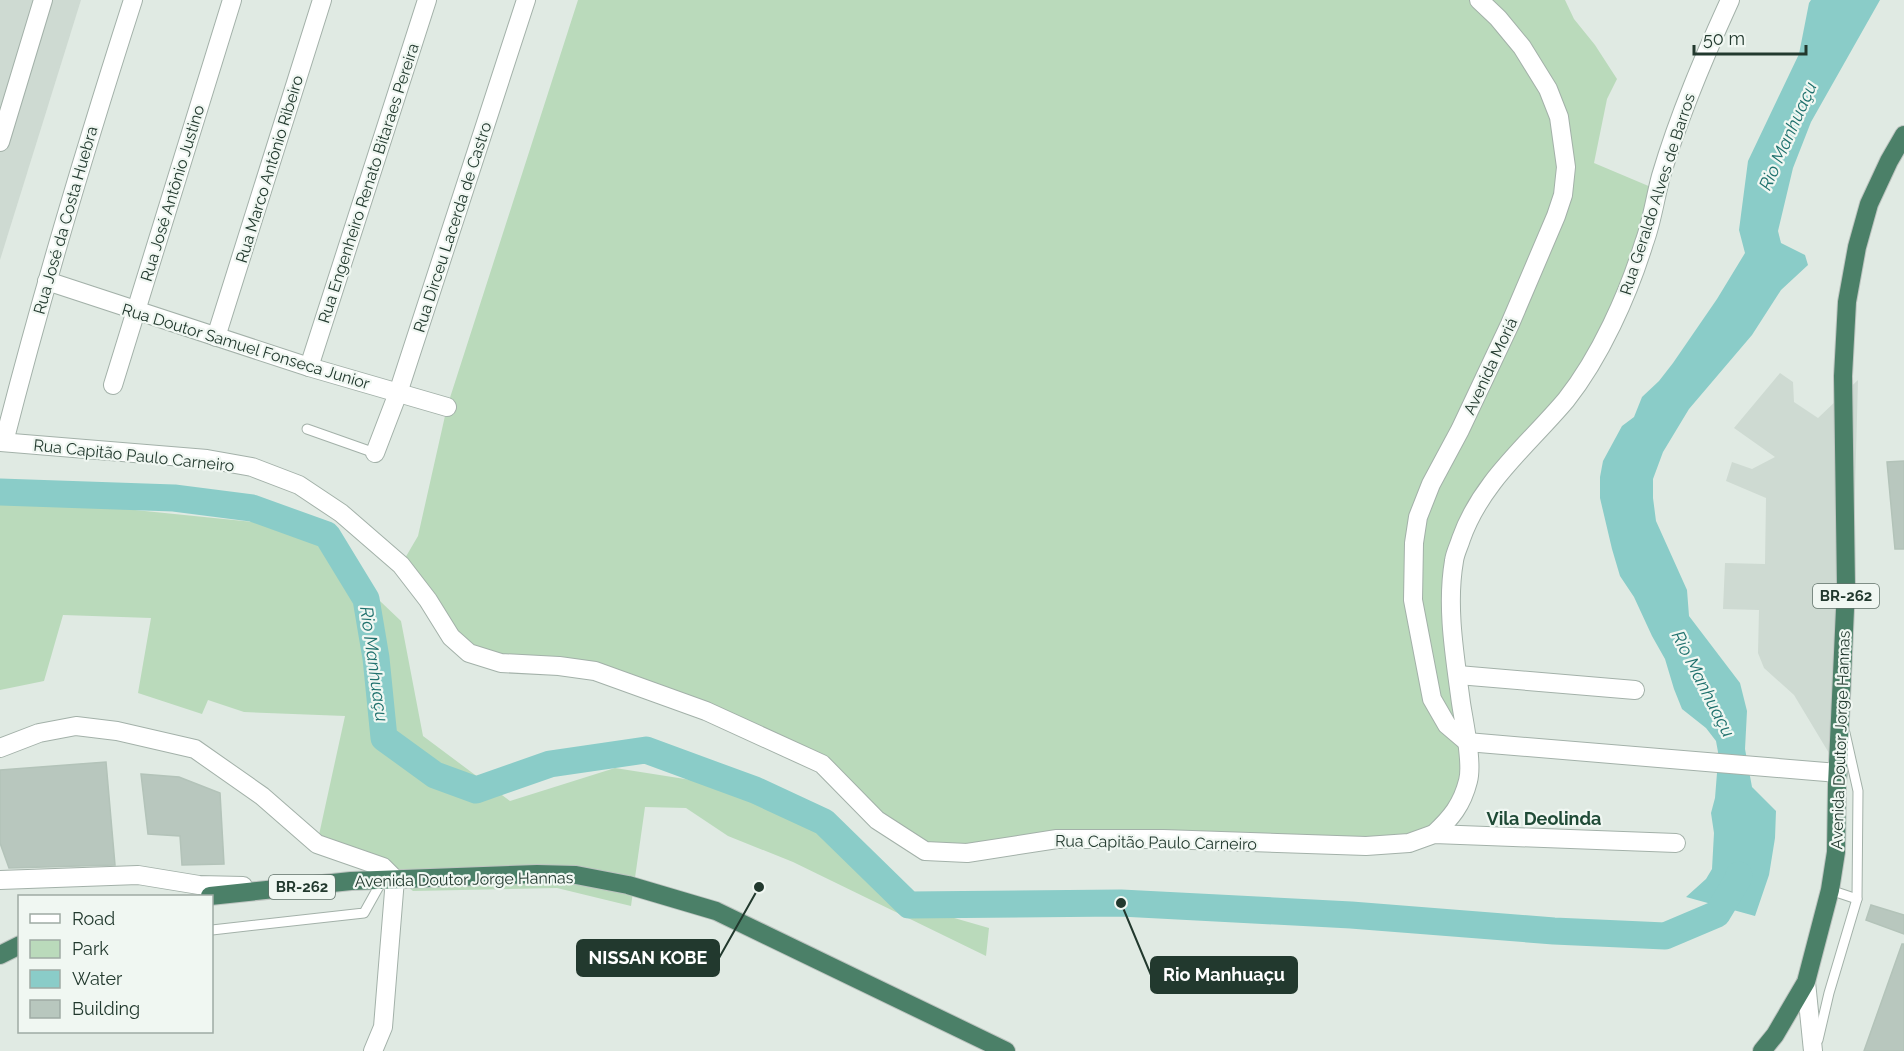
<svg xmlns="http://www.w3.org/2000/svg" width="1904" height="1051" viewBox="0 0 1904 1051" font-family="Raleway,sans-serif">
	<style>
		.built { fill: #cedad2 }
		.green { fill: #badabb }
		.water { fill: #8accc8 }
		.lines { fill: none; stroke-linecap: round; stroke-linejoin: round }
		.river { stroke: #8accc8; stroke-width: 27 }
		.building { fill: #b8c7be; stroke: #b3c3b9; stroke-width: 1.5 }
		.service-casing { stroke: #a3b1a9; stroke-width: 11 }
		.minor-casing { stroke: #a3b1a9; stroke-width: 20 }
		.trunk-casing { stroke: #bdc4c0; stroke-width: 20 }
		.service { stroke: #fff; stroke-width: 9 }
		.minor { stroke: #fff; stroke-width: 18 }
		.trunk { stroke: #4b8068; stroke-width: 18 }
		.labels { text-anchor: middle; stroke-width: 4.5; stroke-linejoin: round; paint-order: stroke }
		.shield { fill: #f0f7f2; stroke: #607269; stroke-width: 1.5 }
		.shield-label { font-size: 15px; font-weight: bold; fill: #22392e }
		.street-label { font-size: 16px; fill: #22392e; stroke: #f0f7f2 }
		.water-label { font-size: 18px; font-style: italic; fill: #1f716d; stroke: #f0f7f2 }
		.neighbourhood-label { font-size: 18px; font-weight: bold; fill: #1f4a36; stroke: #f0f7f2 }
		.leader { fill: none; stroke: #22392e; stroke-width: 2 }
		.callout-dot { fill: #22392e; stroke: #f0f7f2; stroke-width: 2 }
		.callout { fill: #22392e; stroke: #22392e; stroke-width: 2 }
		.callout-label { font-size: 18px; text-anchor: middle; font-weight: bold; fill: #fff }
	</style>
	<rect width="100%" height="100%" fill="#e0eae3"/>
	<!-- built -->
	<g class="built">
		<polygon points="0,0 81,0 0,260"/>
		<polygon points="1780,373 1793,382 1794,402 1818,418 1858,380 1847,783 1794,695 1764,668 1758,653 1759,610 1723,609 1725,563 1765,564 1766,498 1726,481 1732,462 1752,469 1775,457 1734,428"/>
	</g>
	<!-- green -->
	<g class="green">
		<polygon points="578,0 1565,0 1574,19 1595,45 1617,79 1607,99 1594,163 1658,190 1597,354 1519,449 1454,559 1467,742 1459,807 1409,843 1163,839 925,851 822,764 595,671 469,653 401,565 418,536 447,407"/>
		<polygon points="0,501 56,502 302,527 401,621 423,736 510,801 615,768 755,790 824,822 909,905 989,928 986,956 793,862 728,836 686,808 645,807 631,906 557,888 413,891 383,867 317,844 345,716 244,712 208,700 202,714 138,693 151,618 63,615 44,681 0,690"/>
	</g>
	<!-- water -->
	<polygon class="water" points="1811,0 1880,0 1811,122 1793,168 1778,231 1781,243 1805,255 1808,265 1781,290 1752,335 1689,409 1663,452 1653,479 1653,498 1656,521 1687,590 1689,616 1740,683 1747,711 1745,749 1752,787 1776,811 1775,838 1769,875 1755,916 1686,897 1706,879 1712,869 1714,833 1711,813 1715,798 1717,773 1718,752 1716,741 1706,728 1682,709 1674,689 1665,659 1652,636 1634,597 1620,576 1612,549 1600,498 1600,477 1603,461 1622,426 1634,417 1642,397 1659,381 1673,363 1717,299 1745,253 1739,230 1748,161 1799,54 1809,3"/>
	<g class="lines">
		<!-- river -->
		<polyline class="river" points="0,492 174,498 252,508 327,535 366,599 376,658 384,738 435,775 476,790 550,764 646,750 755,790 824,822 909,905 1121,903 1351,915 1554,931 1665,936 1717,914 1738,879 1739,875"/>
	</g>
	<!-- building -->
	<g class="building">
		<polygon points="1904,461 1904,549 1895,549 1887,462"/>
		<polygon points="106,762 115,865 9,868 0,843 0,770"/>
		<polygon points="141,774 179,777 220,793 224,864 182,865 180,836 148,834"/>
		<polygon points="1871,905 1904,915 1904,934 1866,920"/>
		<polygon points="1902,944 1904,944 1904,1051 1864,1051"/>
	</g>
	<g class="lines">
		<!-- service casing -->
		<g class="service-casing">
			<g id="service">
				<polyline points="307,429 375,453"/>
				<polyline points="1830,890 1857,899"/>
				<polyline points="212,930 364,913 383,879"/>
				<polyline points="1818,1040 1829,993 1857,899 1858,791 1845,733"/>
			</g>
		</g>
		<!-- minor casing -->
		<g class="minor-casing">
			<g id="minor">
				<polyline points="1479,0 1498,18 1522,47 1548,89 1559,117 1566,167 1563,195 1556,216 1510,324 1460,430 1431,484 1418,517 1414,543 1413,600 1432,699 1447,725 1467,742 1838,773"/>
				<polyline points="0,142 43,0"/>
				<polyline points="47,281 309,367 447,407"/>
				<polyline points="216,337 322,0"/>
				<polyline points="309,367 427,0"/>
				<polyline points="113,385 232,0"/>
				<polyline points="0,442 207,459 252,467 299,485 341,513 401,565 428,600 451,637 469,653 501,663 559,666 595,671 706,711 822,764 877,820 925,851 967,853 1057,839 1163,839 1366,846 1409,843 1434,834 1676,843"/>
				<path d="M4,442C42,293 86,146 133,0"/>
				<polyline points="375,453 398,393 526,0"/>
				<polyline points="1458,675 1635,690"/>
				<polyline points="0,748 39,733 76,726 117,731 195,749 262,796 317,844 383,867 395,879 383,1027 373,1051"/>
				<path d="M1434,834C1451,818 1462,805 1468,781C1473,763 1464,723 1461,703C1455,657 1446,607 1454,561C1455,553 1459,546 1461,539C1481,482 1528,445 1566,400C1600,357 1628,295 1644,243C1652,222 1655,198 1661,176C1679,115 1704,57 1730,0"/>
				<polyline points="0,880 138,875 199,885 243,886"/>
				<polyline points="1806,982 1813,1051"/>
			</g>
		</g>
		<!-- trunk casing -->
		<g class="trunk-casing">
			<g id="trunk">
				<polyline points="210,896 351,881 537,874 576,875 628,885 716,911 1006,1051"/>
				<polyline points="0,955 20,945"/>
				<polyline points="1762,1051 1775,1035 1806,982 1830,890 1836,852 1837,785 1846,587 1843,376 1847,302 1857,247 1869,204 1889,161 1904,135"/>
			</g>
		</g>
		<!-- service -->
		<use href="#service" class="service"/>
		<!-- minor -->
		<use href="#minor" class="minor"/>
		<!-- trunk -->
		<use href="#trunk" class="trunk"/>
	</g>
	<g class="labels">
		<!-- shield labels -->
		<g class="shield">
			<rect x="1813" y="584" width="66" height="24" rx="4.5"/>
			<rect x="269" y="875" width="66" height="24" rx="4.5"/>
		</g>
		<g class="shield-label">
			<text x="1846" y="601">BR-262</text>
			<text x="302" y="892">BR-262</text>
		</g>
		<!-- street labels -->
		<g class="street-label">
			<text transform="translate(269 169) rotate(-73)" y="6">Rua Marco Antônio Ribeiro</text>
			<text transform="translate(368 183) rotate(-72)" y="6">Rua Engenheiro Renato Bitaraes Pereira</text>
			<text transform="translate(172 193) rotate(-73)" y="6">Rua José Antônio Justino</text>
			<text transform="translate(1657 194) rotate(-72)" y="6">Rua Geraldo Alves de Barros</text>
			<text transform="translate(65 220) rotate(-74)" y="6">Rua José da Costa Huebra</text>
			<text transform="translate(452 227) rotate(-72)" y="6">Rua Dirceu Lacerda de Castro</text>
			<text transform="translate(246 346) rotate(17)" y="6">Rua Doutor Samuel Fonseca Junior</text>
			<text transform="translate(1490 366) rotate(-65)" y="6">Avenida Moriá</text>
			<text transform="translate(134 455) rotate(6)" y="6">Rua Capitão Paulo Carneiro</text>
			<text transform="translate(1840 740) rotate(-88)" y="6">Avenida Doutor Jorge Hannas</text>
			<text transform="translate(1156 842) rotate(1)" y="6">Rua Capitão Paulo Carneiro</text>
			<text transform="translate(464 879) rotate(-1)" y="6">Avenida Doutor Jorge Hannas</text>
		</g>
		<!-- water labels -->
		<g class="water-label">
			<text transform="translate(1788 136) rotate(-66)" y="6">Rio Manhuaçu</text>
			<text transform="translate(374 664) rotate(82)" y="6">Rio Manhuaçu</text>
			<text transform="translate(1703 684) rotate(63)" y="6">Rio Manhuaçu</text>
		</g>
		<!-- neighbourhood labels -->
		<g class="neighbourhood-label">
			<text x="1544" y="825">Vila Deolinda</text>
		</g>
	</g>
	<!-- callouts -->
	<path class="leader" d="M759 887L719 958M1121 903L1151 975"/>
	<g class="callout-dot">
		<circle cx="759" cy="887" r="6"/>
		<circle cx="1121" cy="903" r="6"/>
	</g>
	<g class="callout">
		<rect x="577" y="940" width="142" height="36" rx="6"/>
		<rect x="1151" y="957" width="146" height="36" rx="6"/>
	</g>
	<g class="callout-label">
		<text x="648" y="964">NISSAN KOBE</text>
		<text x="1224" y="981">Rio Manhuaçu</text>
	</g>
	<!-- legend -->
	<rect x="18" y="895" width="195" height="138" fill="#f0f7f2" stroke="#9eaba4" stroke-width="1.5"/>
	<rect x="30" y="914" width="30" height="9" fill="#ffffff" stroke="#9eaba4" stroke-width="1.5"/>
	<text x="72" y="925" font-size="18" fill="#22392e">Road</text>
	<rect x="30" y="940" width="30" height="18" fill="#badabb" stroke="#9eaba4" stroke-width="1.5"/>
	<text x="72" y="955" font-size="18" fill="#22392e">Park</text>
	<rect x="30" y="970" width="30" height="18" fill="#8accc8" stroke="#9eaba4" stroke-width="1.5"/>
	<text x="72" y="985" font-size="18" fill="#22392e">Water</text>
	<rect x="30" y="1000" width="30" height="18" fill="#b8c7be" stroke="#9eaba4" stroke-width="1.5"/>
	<text x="72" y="1015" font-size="18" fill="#22392e">Building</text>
	<!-- scale -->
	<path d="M1694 45v9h112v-9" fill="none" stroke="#22392e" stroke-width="3"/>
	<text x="1703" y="45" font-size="18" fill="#22392e" stroke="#f0f7f2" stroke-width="4.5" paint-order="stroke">50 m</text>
</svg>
